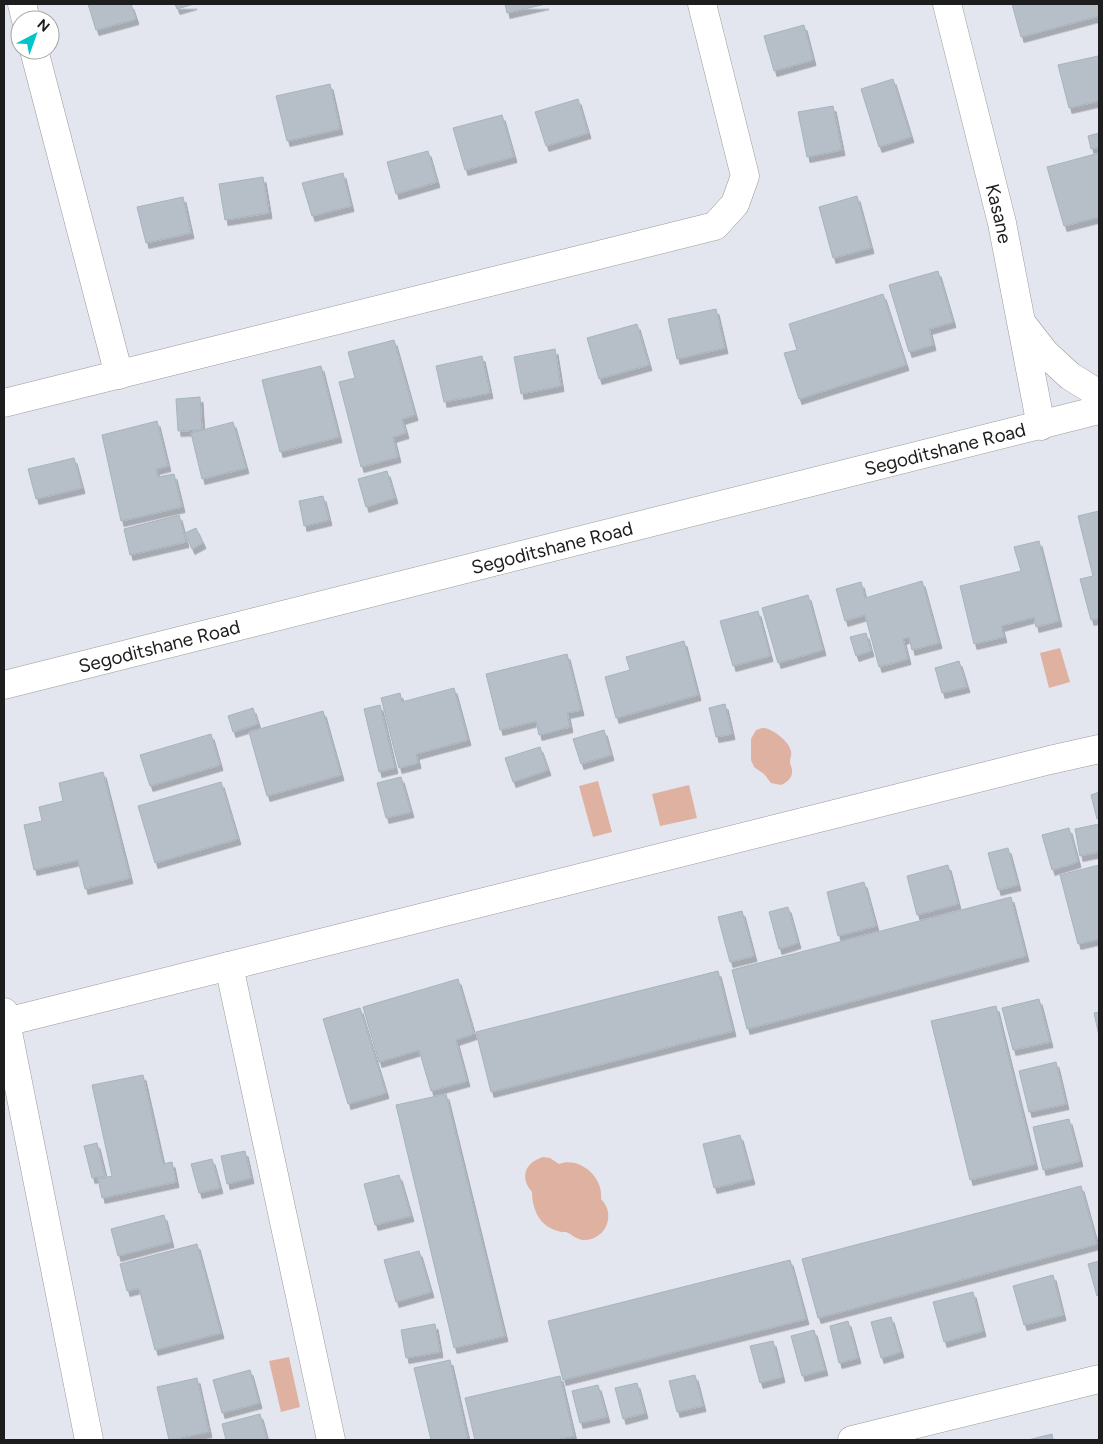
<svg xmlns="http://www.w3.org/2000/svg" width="1103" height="1444" viewBox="0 0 1103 1444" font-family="Figtree,sans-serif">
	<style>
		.water { fill: #dfb1a1 }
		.building { fill: #b6bfc7; stroke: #a5b4c1; filter: url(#shadow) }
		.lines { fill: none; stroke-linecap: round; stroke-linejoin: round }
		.minor-casing { stroke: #9a9a9a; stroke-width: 29 }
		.tertiary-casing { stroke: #9a9a9a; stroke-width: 29 }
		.minor { stroke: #fff; stroke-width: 28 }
		.tertiary { stroke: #fff; stroke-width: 28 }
		.labels { text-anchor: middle; stroke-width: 4.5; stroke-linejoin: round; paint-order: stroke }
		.street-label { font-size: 19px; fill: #1d1d1d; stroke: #fff }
	</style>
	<defs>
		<filter id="shadow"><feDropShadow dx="3" dy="5.5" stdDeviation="0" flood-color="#0004"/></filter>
	</defs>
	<rect width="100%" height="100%" fill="#e3e6ef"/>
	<!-- water -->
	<g class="water">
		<polygon points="1060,648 1070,682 1049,688 1040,653"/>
		<path d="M762,728C771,727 789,741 791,751C792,755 790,758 790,762C790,765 792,767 792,770C793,778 787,782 781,785L771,783L764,774L754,767L751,760V739L756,730Z"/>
		<polygon points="598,781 612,832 593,837 579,786"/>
		<polygon points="689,785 697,818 660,826 652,794"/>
		<path d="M543,1157L550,1158L559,1164C580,1156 604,1178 601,1199C617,1215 605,1241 583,1240C575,1239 572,1234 566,1232C563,1232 560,1232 558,1231C540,1227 532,1209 532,1192C520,1178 524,1163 543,1157Z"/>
		<polygon points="289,1357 300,1407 281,1412 269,1361"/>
	</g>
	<!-- building -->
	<g class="building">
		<polygon points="88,4 131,4 136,19 96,30"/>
		<polygon points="175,4 194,4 177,9"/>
		<polygon points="505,4 546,4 507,13"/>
		<polygon points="1012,4 1099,4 1099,16 1021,37"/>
		<polygon points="804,25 813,60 774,71 764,36"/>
		<polygon points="1098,56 1099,62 1099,101 1069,108 1058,65"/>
		<polygon points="893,79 911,137 879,147 861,89"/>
		<polygon points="330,84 340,129 287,141 276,96"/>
		<polygon points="578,99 588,133 546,146 535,112"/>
		<polygon points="833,106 842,150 807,157 798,112"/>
		<polygon points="502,115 514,157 465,170 453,128"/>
		<polygon points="1099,133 1099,147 1091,149 1088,136"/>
		<polygon points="428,151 437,182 396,194 387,162"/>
		<polygon points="1099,153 1099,217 1064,226 1047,167"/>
		<polygon points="343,173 351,206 312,216 302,183"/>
		<polygon points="263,177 269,213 225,220 219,184"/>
		<polygon points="857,196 871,248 833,258 819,207"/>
		<polygon points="183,197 191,233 146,243 137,207"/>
		<polygon points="938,271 953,322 929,329 933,345 909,352 889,285"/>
		<polygon points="883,294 906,365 799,399 784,353 797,350 789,324"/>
		<polygon points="716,309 725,348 677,359 668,319"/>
		<polygon points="637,324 649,365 599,379 587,338"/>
		<polygon points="394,340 415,415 402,419 406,433 393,437 398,457 361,467 339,382 355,378 348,352"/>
		<polygon points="555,349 561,386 521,394 514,357"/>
		<polygon points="482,356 490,393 444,402 436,366"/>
		<polygon points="321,366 339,437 280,452 262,380"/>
		<polygon points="200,397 202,430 178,431 176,399"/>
		<polygon points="157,421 168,466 156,469 158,477 174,474 182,507 121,521 102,435"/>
		<polygon points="233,422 246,468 202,479 191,433"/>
		<polygon points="74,458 82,488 36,499 28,469"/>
		<polygon points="387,471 395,498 366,507 358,479"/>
		<polygon points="323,496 329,520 304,526 299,501"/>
		<polygon points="1099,511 1099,618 1091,620 1080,579 1093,576 1078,516"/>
		<polygon points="179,515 186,542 130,555 124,529"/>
		<polygon points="196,528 203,543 192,549 185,533"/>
		<polygon points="1039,541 1059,621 1036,627 1034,617 1001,626 1004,637 974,644 960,586 1021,571 1014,547"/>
		<polygon points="922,581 939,643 912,650 909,637 903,639 908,659 879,667 865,615 845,621 836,589 861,582 865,598"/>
		<polygon points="808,595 823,650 778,663 762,608"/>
		<polygon points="758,611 770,656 733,666 720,621"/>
		<polygon points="866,633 871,651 856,656 850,637"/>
		<polygon points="684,641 698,695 616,718 605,677 630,670 626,657"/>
		<polygon points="567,654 581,710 567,713 570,727 539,735 536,721 500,730 486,674"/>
		<polygon points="959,661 967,687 942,693 935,668"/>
		<polygon points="454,688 468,740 416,754 418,763 399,768 381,698 400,693 402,702"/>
		<polygon points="725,704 732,734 716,737 709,708"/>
		<polygon points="380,705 395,768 379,772 364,709"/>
		<polygon points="253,708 258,724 233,732 228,716"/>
		<polygon points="323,711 341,775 267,796 249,732"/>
		<polygon points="604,730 611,755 581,764 573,739"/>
		<polygon points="211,734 220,765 150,786 140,755"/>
		<polygon points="540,747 548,770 513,782 505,758"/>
		<polygon points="103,772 130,878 85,889 78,860 34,870 24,825 42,821 39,807 63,801 59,783"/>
		<polygon points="401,777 411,812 386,818 377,783"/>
		<polygon points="221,782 238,839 155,863 138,806"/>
		<polygon points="1099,792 1099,818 1097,819 1091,795"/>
		<polygon points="1099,824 1099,852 1080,856 1075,829"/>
		<polygon points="1069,828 1078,862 1052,870 1042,835"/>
		<polygon points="1008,848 1018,885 998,890 988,853"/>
		<polygon points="948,865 958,904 917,915 907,876"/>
		<polygon points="1099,865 1099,939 1078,944 1060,875"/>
		<polygon points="864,882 876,926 838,936 827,892"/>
		<polygon points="1011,897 1026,956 747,1029 732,970"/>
		<polygon points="788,907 798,943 779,949 769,912"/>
		<polygon points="742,911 754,956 730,962 718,917"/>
		<polygon points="718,971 733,1031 491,1092 476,1032"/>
		<polygon points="458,979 474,1034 456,1040 467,1081 431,1091 419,1050 379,1062 363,1007"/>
		<polygon points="1039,999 1050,1042 1013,1050 1002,1008"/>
		<polygon points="996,1006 1035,1164 970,1180 931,1021"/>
		<polygon points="360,1008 386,1093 348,1104 323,1019"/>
		<polygon points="1099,1012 1099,1036 1094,1013"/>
		<polygon points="1056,1062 1066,1104 1029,1112 1019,1071"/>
		<polygon points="143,1075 163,1164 172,1162 176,1182 102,1198 98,1179 112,1176 92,1085"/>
		<polygon points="446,1094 505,1336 454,1348 396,1105"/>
		<polygon points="1069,1119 1080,1161 1043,1170 1033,1127"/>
		<polygon points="740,1135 752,1179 714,1188 703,1144"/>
		<polygon points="97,1143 105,1176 92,1178 84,1146"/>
		<polygon points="245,1151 251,1178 227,1184 221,1156"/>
		<polygon points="212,1159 220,1188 199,1193 191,1164"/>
		<polygon points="399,1175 411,1216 375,1225 364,1184"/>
		<polygon points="1081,1186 1097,1244 818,1318 802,1259"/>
		<polygon points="164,1215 171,1242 118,1256 111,1229"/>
		<polygon points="197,1244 221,1333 155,1350 139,1288 127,1291 120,1264"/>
		<polygon points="419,1251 431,1292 396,1302 384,1260"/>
		<polygon points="790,1260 806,1319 563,1380 548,1321"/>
		<polygon points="1099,1261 1099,1295 1097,1296 1088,1264"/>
		<polygon points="1053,1275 1063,1315 1024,1325 1013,1286"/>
		<polygon points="973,1292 983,1331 944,1342 933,1302"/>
		<polygon points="891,1317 901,1352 881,1358 871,1322"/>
		<polygon points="848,1321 858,1358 839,1363 830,1326"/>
		<polygon points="435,1324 440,1352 406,1358 401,1330"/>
		<polygon points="814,1330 825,1370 802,1376 791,1336"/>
		<polygon points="773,1341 782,1377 760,1383 750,1346"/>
		<polygon points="450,1360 468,1440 431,1440 414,1368"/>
		<polygon points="250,1370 259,1403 222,1413 213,1380"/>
		<polygon points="695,1375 703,1406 677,1412 669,1381"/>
		<polygon points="560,1376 574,1436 554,1440 475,1440 465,1398"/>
		<polygon points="197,1378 209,1432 169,1440 157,1387"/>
		<polygon points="637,1383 645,1413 623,1419 615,1388"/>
		<polygon points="598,1385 607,1417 580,1423 572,1391"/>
		<polygon points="260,1414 267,1440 226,1440 222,1424"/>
		<polygon points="1052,1434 1053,1440 1028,1440"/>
	</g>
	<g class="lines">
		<!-- minor casing -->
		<g class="minor-casing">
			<g id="minor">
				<polyline points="22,4 26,20"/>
				<polyline points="34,50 119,375"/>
				<polyline points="4,403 715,226 735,204 745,176 702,4"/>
				<polyline points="229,966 331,1440"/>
				<polyline points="4,1012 89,1440"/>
				<polyline points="6,1022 1050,760 1099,749"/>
				<polyline points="852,1440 1099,1379"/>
			</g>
		</g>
		<!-- tertiary casing -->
		<g class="tertiary-casing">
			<g id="tertiary">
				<path id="s1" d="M947,4L1002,223L1041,426"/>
				<polyline points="1024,326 1045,353 1070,376 1099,394"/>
				<path id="s2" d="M4,685L1099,410"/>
			</g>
		</g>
		<!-- minor -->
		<use href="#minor" class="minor"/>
		<!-- tertiary -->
		<use href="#tertiary" class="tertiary"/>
	</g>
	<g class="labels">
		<!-- street labels -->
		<g class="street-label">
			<text dy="7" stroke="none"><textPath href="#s1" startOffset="216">Kasane</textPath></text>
			<text dy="7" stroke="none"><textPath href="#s2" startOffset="970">Segoditshane Road</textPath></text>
			<text dy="7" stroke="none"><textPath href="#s2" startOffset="565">Segoditshane Road</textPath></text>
			<text dy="7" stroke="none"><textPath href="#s2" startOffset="160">Segoditshane Road</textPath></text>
		</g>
	</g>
	<!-- border -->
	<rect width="1103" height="1444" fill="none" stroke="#1d1d1d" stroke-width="10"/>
	<!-- north arrow -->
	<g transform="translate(35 35) rotate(41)"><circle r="24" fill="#ffffff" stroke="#a5a5a5"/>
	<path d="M0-4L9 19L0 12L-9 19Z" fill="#00c5cb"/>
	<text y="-8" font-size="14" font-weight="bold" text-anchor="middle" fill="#1d1d1d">N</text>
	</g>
</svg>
